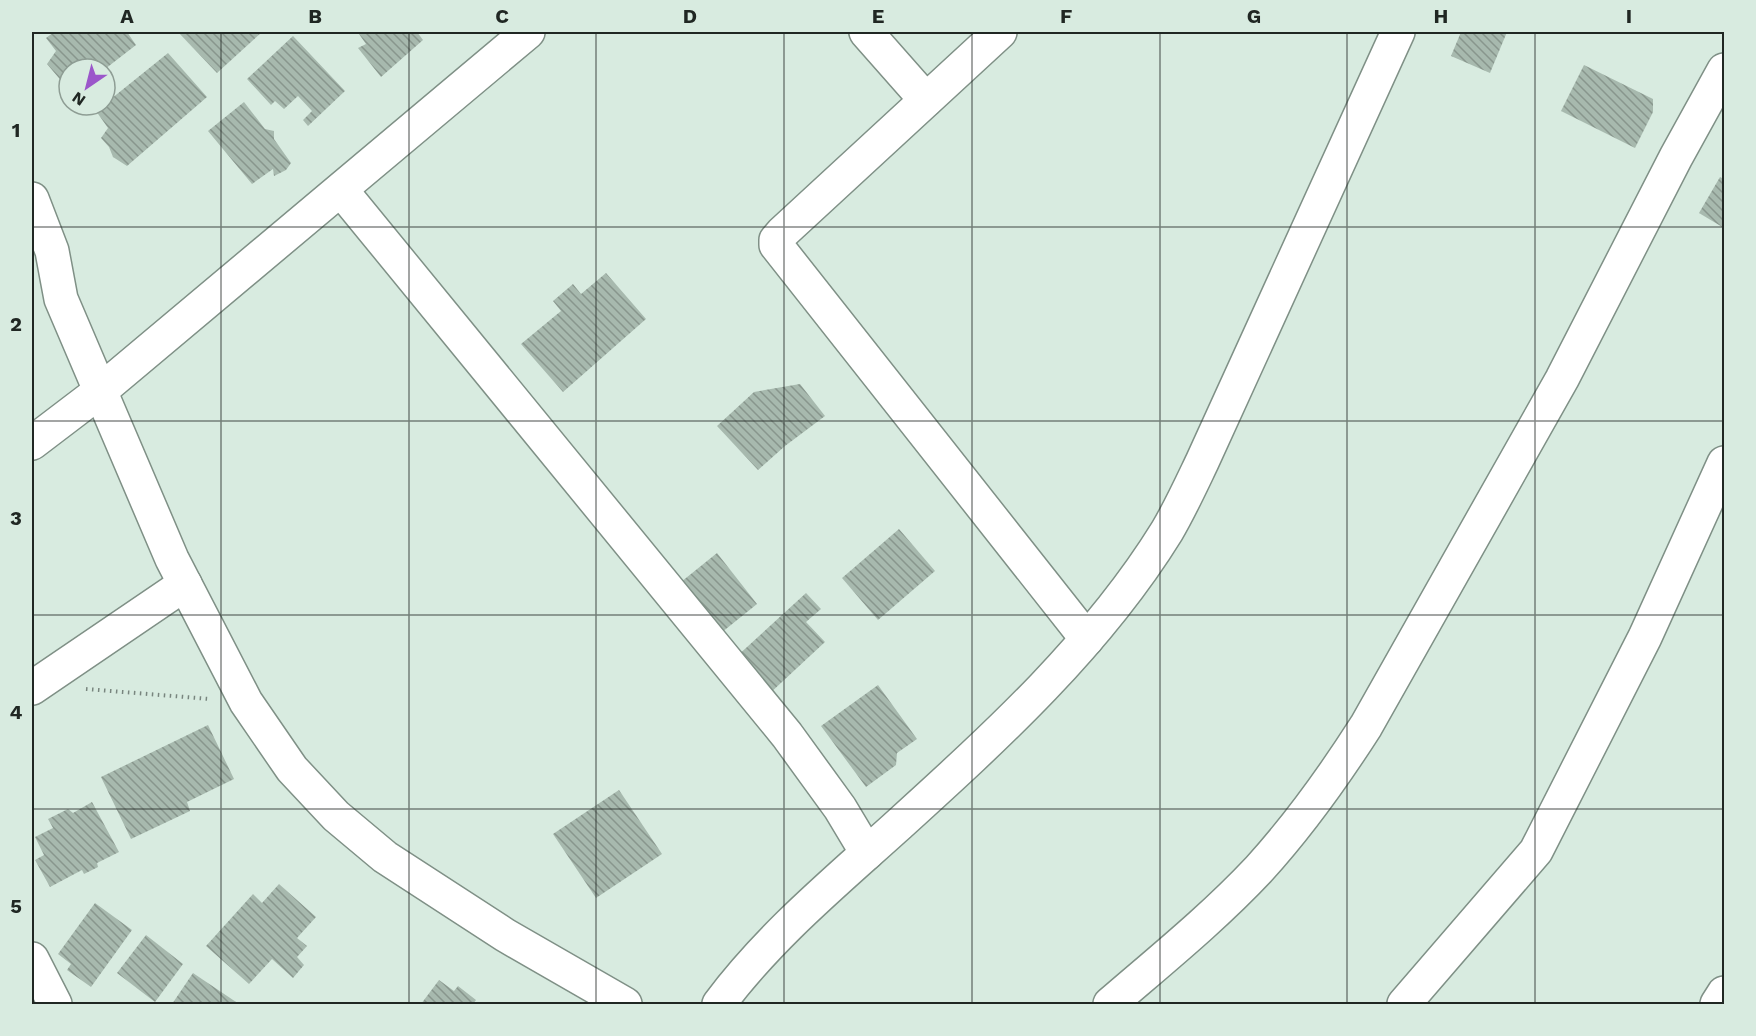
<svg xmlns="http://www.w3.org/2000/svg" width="1756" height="1036" viewBox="0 0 1756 1036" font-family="'Work Sans',sans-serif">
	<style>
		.building { fill: url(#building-back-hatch) }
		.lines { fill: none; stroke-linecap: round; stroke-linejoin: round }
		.minor-casing { stroke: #7f9086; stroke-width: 36 }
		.path { stroke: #78857e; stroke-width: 4; stroke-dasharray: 1.5 4.5; stroke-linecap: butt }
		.minor { stroke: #fff; stroke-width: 33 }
		.grid { fill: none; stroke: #202723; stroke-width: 1.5; stroke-opacity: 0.55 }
		.neatline { fill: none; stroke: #202723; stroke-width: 2 }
		.grid-label { font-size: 20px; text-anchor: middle; font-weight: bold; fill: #202723 }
	</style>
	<defs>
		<pattern id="building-back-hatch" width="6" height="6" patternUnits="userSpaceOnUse" patternTransform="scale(1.5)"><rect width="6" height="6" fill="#a7b9ae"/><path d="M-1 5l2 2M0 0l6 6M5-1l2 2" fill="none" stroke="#88968d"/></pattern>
	</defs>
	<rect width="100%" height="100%" fill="#d8ebe0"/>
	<!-- building -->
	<g class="building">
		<polygon points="54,32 127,32 136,45 105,69 69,69 69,90 47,64 56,51 46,38"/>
		<polygon points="178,32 262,32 217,73"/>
		<polygon points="350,32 417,32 423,40 381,77 358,48 366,44 359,34 353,34"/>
		<polygon points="1461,32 1507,32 1490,73 1451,56"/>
		<polygon points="293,36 345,91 308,126 303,120 312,111 298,96 284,109 275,101 271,105 247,79"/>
		<polygon points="168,53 207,97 127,166 113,157 109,147 101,138 108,128 96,111"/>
		<polygon points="1584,65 1653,99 1653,112 1635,148 1561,111"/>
		<polygon points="244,102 265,129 274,131 274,139 291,163 286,170 274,176 273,169 252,184 208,131"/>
		<polygon points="1720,177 1724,179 1724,228 1699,213"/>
		<polygon points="606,273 646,319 563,392 521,344 561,311 553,301 573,284 581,294"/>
		<polygon points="800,384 825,416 785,446 758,470 717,426 754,392"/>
		<polygon points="899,529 935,571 878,620 842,578"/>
		<polygon points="717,553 757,604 721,633 681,582"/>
		<polygon points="806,593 821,609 806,622 825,642 768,695 735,658"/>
		<polygon points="878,685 917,739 897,753 896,765 866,787 821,726"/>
		<polygon points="208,725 234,779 187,802 190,811 131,839 101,777"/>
		<polygon points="619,790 662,854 596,898 553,834"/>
		<polygon points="92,802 119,852 97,863 98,867 84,874 82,870 50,887 35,860 44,855 35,837 53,828 48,819 68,809 73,813"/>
		<polygon points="279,884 316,917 297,938 307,946 297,957 304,965 293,978 272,959 249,984 206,946 253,894 262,903"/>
		<polygon points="95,903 132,930 91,987 67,970 71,964 58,954"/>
		<polygon points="146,935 183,964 155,1002 117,973"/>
		<polygon points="193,973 239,1004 172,1004"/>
		<polygon points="439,980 454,991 458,986 476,1000 473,1004 421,1004"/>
	</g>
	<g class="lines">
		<!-- minor casing -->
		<g class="minor-casing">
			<g id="minor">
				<polyline points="866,32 926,100"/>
				<polyline points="1000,32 782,233 776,240 776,245 1087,639"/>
				<polyline points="341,190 787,735 840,808 867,853"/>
				<polyline points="32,199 52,251 61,299 172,559 246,702 292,769 336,816 385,857 505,935 625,1004"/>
				<polyline points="32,443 99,392 528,32"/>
				<polyline points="32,688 185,584"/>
				<polyline points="32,959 55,1004"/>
				<path d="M719,1004C769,937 833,884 895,828C994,738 1096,646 1167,531C1180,509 1191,485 1202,462L1398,32"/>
				<path d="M1110,1004C1161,960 1213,918 1259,869C1299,825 1334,776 1366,726L1562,379L1676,157L1724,70"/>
				<polyline points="1404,1004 1536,851 1645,637 1724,463"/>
				<polyline points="1717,1004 1724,993"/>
			</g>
		</g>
		<!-- path -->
		<polyline class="path" points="86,689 210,699"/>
		<!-- minor -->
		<use href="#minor" class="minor"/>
	</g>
	<!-- grid -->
	<path class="grid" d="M221,32V1004M409,32V1004M596,32V1004M784,32V1004M972,32V1004M1160,32V1004M1347,32V1004M1535,32V1004M32,227H1724M32,421H1724M32,615H1724M32,809H1724"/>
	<!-- border -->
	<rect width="1756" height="1036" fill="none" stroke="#d8ebe0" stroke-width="66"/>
	<!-- north arrow -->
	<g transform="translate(87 87) rotate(215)"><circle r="28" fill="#d8ebe0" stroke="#8e9d94" stroke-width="1.5"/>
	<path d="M0-4.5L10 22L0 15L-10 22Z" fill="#9b56ca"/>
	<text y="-9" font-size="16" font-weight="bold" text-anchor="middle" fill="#202723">N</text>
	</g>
	<rect x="33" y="33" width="1690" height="970" class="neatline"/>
	<g class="grid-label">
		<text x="127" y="23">A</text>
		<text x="315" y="23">B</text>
		<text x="502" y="23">C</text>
		<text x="690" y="23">D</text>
		<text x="878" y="23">E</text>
		<text x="1066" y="23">F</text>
		<text x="1254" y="23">G</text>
		<text x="1441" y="23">H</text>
		<text x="1629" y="23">I</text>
		<text x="16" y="137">1</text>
		<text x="16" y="331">2</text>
		<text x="16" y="525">3</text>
		<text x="16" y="719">4</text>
		<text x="16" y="913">5</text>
	</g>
</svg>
